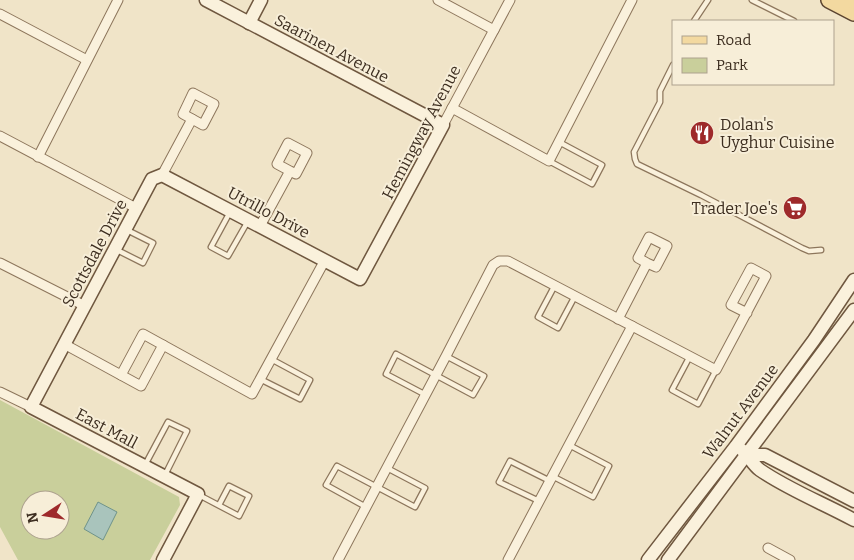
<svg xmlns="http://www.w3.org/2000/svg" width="854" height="560" viewBox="0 0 854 560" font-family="Bitter,serif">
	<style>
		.green { fill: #c9cf9b; fill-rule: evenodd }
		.water { fill: #a9c4bc; stroke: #6f938a }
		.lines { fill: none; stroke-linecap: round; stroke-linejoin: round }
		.lane-casing { stroke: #8d765c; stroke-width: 7 }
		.street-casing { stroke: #8d765c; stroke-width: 11 }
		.secondary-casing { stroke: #6f573f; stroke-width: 15 }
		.primary-casing { stroke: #5b4430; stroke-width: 18 }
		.lane { stroke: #faf1dc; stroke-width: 4.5 }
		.street { stroke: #faf1dc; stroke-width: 9 }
		.secondary { stroke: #faf1dc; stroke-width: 12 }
		.primary { stroke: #f3d9a0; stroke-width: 15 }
		.labels { text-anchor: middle; stroke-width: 4; stroke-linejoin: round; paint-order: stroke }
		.street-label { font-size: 16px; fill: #3d2e20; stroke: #f7eed8 }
		.poi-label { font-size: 16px; fill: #3d2e20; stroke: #f7eed8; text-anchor: start }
	</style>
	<rect width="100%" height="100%" fill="#f0e4c8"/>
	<!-- green -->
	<path class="green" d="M0,400L179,497L180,505L150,560H18L0,527ZM30,500H60V530H30Z"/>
	<!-- water -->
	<polygon class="water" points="98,502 117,512 103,540 84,529"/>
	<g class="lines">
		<!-- lane casing -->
		<g class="lane-casing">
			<g id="lane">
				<polyline points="752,0 794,21"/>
				<polyline points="694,21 708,0"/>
				<polyline points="673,65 660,91 660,102 634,152 635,159 637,164 701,195 802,248 809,251 821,250"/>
				<polyline points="549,161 592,184 602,165 559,142"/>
				<polyline points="230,212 211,247 228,256 248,221"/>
				<polyline points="117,250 143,263 153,243 127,230"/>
				<polyline points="555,285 538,317 558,328 575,296"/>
				<polyline points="690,356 672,390 698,404 716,370"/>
				<polyline points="260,379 300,399 310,380 271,359"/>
				<polyline points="426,395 386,374 396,354 473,395 484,376 446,356"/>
				<polyline points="145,465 168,422 187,431 165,475"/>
				<polyline points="552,476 593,497 609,466 569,445"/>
				<polyline points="199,495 239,516 249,496 229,486 219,505"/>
				<polyline points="539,501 499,482 510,461 550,481"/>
				<polyline points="366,507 326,485 337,466 415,507 425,488 387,468"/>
			</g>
		</g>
		<!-- street casing -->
		<g class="street-casing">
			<g id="street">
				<polyline points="438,0 494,30"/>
				<polyline points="0,14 87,60"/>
				<polygon points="193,93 214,104 203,125 183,114"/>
				<polyline points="452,108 549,161 632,0"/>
				<polyline points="443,125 510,0"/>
				<polyline points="0,136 136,208"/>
				<polyline points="38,157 118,0"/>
				<polyline points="162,175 192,119"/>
				<polyline points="260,226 290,171 296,174 307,153 288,143 277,164 290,171"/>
				<polyline points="0,263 85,306"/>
				<polyline points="618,319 647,263 656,267 667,246 649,237 638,258 647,263"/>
				<polyline points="64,344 141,386 163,345 252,394 325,260"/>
				<polyline points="121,375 143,334 163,345"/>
				<polyline points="0,392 31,407"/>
				<polyline points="768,548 790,560"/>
				<polyline points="338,560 446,356 493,265 499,261 508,261 716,370 766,276 751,268 731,305 747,313"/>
				<polyline points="508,560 632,326"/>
			</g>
		</g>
		<!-- secondary casing -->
		<g class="secondary-casing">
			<g id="secondary">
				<polyline points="249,23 261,0"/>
				<path d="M742,450C749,456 753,465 760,470C789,490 823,503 854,520"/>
				<polyline points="748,455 765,455 854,501"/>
				<polyline points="163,560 198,494 31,407 152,179 162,175 360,279 443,125 206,0"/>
				<polyline points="648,560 736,446 814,340 854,280"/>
				<polyline points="668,560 854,310"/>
			</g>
		</g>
		<!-- primary casing -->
		<g class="primary-casing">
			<g id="primary">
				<polyline points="829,0 854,13"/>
				<polyline points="852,0 854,1"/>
			</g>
		</g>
		<!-- lane -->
		<use href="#lane" class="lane"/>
		<!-- street -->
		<use href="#street" class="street"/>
		<!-- secondary -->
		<use href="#secondary" class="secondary"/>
		<!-- primary -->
		<use href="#primary" class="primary"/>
	</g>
	<!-- icons -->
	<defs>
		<g id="restaurant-disc" transform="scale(1.25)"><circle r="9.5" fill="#9e2a2b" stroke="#f7eed8"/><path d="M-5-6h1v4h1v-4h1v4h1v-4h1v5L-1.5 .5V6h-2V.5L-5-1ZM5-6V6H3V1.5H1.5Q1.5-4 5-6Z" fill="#fff"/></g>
		<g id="supermarket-disc" transform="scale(1.25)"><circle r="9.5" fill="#9e2a2b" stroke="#f7eed8"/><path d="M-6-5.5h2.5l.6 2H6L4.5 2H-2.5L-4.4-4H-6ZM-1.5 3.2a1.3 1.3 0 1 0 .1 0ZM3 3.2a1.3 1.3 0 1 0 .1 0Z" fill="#fff"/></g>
	</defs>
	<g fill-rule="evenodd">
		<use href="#restaurant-disc" x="702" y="133"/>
		<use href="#supermarket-disc" x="795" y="208"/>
	</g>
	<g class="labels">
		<!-- street labels -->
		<g class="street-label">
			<text transform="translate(332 48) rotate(28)" y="6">Saarinen Avenue</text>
			<text transform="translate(421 132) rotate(-62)" y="6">Hemingway Avenue</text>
			<text transform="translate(269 212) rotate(28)" y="6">Utrillo Drive</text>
			<text transform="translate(94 253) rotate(-62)" y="6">Scottsdale Drive</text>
			<text transform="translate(740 411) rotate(-53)" y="6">Walnut Avenue</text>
			<text transform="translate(107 428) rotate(28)" y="6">East Mall</text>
		</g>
		<!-- poi labels -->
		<g class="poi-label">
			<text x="720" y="130">Dolan's<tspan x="720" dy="18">Uyghur Cuisine</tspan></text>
			<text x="778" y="214" text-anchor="end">Trader Joe's</text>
		</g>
	</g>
	<!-- legend -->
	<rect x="672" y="20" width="162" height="65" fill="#f7eed8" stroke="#ada18e"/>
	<rect x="682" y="36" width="25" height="8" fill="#f3d9a0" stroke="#ada18e"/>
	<text x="716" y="45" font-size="15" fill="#3d2e20">Road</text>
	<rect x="682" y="58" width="25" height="15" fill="#c9cf9b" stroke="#ada18e"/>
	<text x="716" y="70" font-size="15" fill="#3d2e20">Park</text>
	<!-- north arrow -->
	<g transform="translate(45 515) rotate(258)"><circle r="24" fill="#f7eed8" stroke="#ada18e"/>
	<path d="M0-4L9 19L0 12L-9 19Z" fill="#9e2a2b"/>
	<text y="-8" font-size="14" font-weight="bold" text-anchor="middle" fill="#3d2e20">N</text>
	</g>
</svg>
